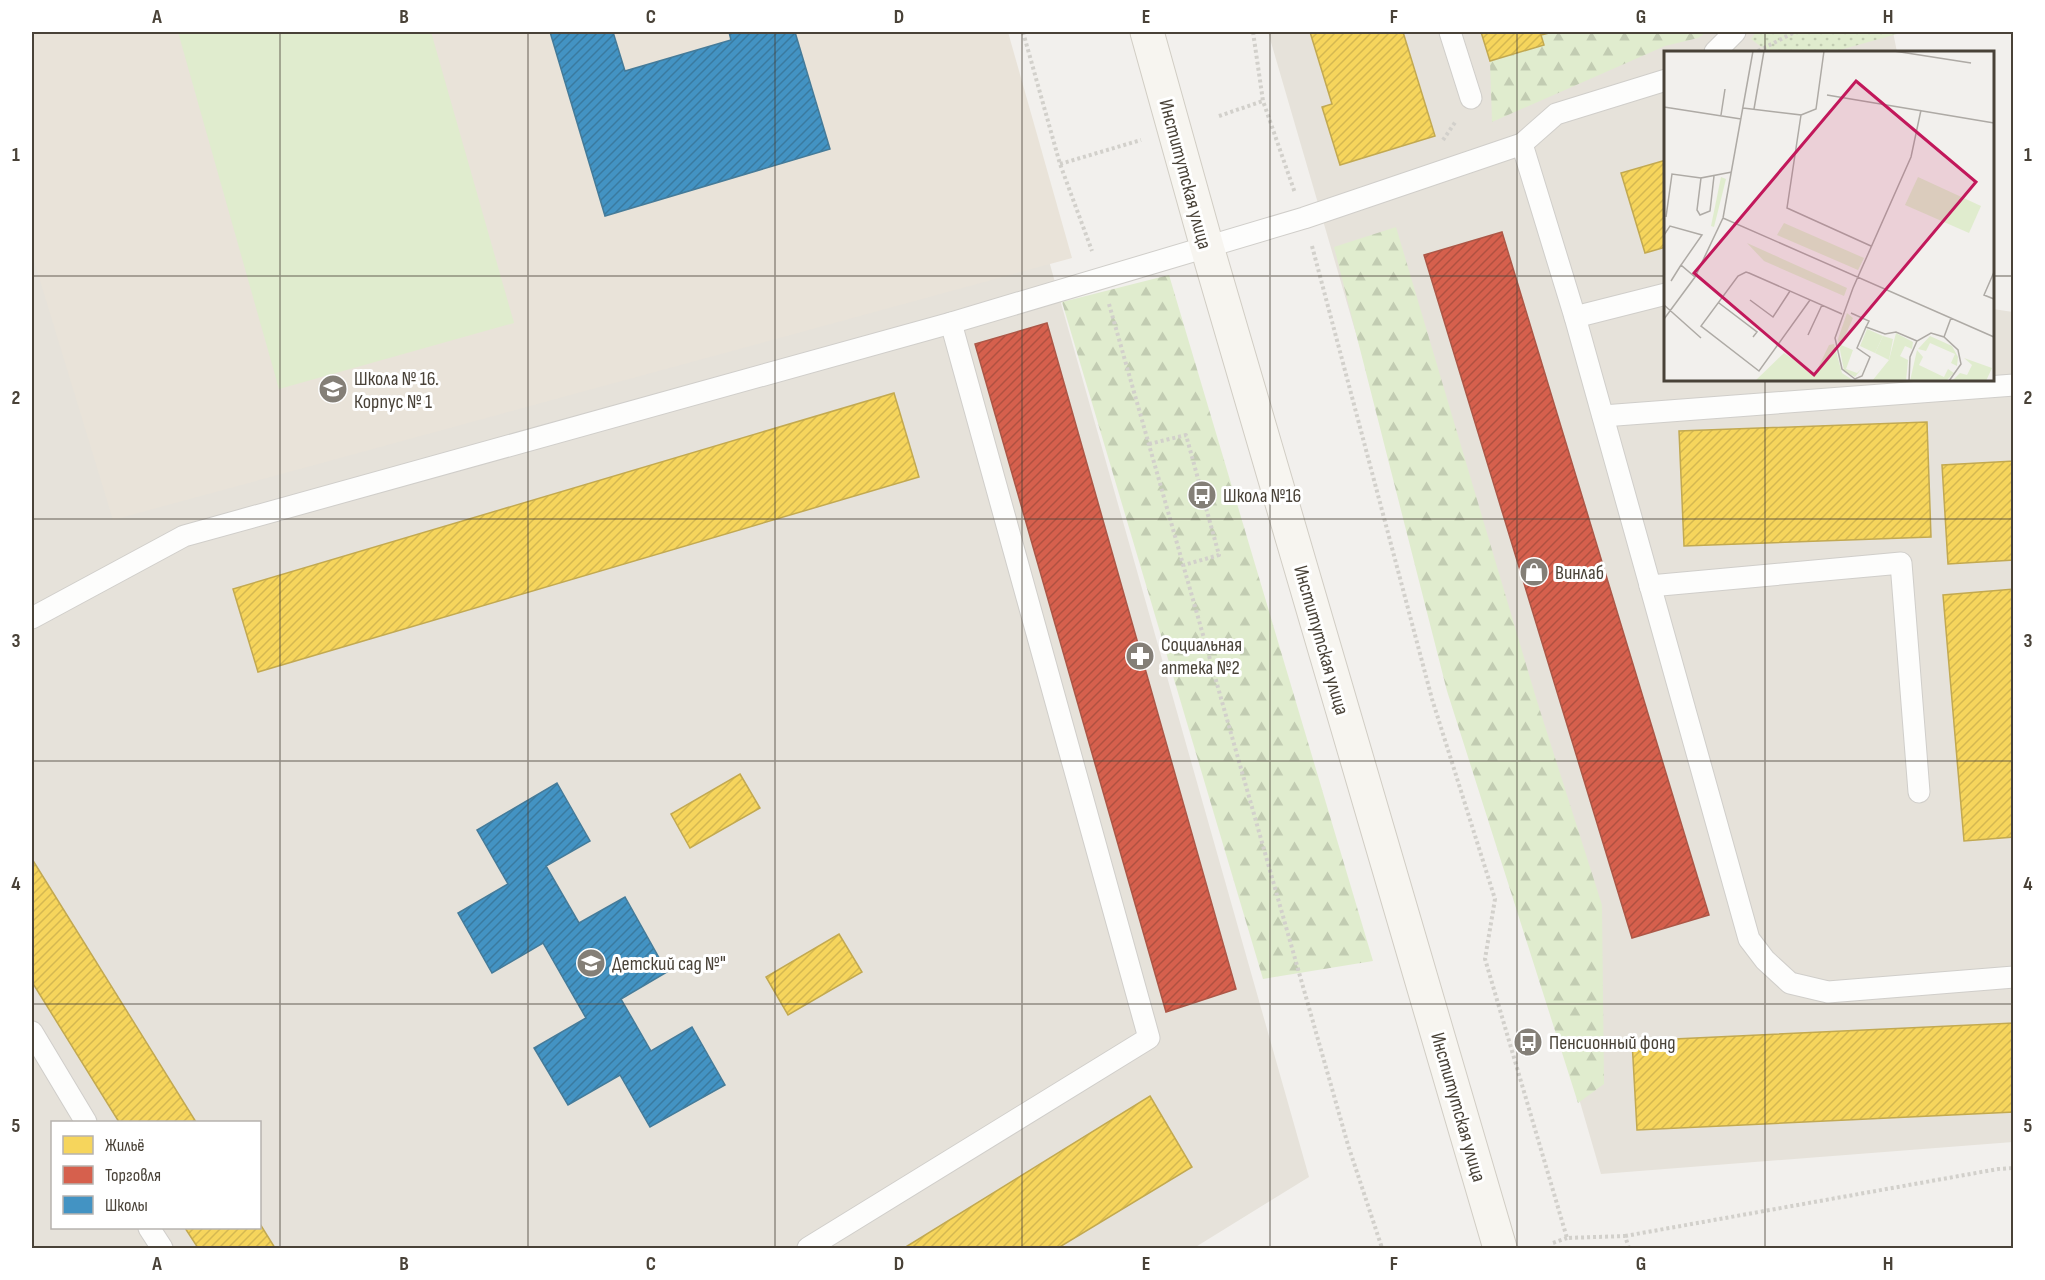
<svg xmlns="http://www.w3.org/2000/svg" width="2045" height="1280" viewBox="0 0 2045 1280" font-family="'Sofia Sans Condensed',sans-serif">
	<style>
		.residential { fill: #e6e2da; fill-rule: evenodd }
		.education { fill: #e9e3d9 }
		.grass { fill: url(#grass-dots) }
		.forest { fill: url(#forest-firs) }
		.garden { fill: #e0ecce }
		.homes { fill: url(#homes-hatch); stroke: #c2a951; stroke-width: 1.5 }
		.shops { fill: url(#shops-hatch); stroke: #ac5747; stroke-width: 1.5 }
		.schools { fill: url(#schools-hatch); stroke: #457b99; stroke-width: 1.5 }
		.lines { fill: none; stroke-linecap: round; stroke-linejoin: round }
		.service-casing { stroke: #d0ceca; stroke-width: 23 }
		.secondary-casing { stroke: #d1cdc4; stroke-width: 35 }
		.path { stroke: #d2d0cb; stroke-width: 4; stroke-dasharray: 3 3; stroke-linecap: butt }
		.service { stroke: #fdfdfc; stroke-width: 21 }
		.secondary { stroke: #f7f5f0; stroke-width: 33 }
		.grid { fill: none; stroke: #494238; stroke-width: 1.5; stroke-opacity: 0.55 }
		.labels { text-anchor: middle; stroke-width: 6; stroke-linejoin: round; paint-order: stroke }
		.street-label { font-size: 20px; fill: #494238; stroke: #fff }
		.poi-label { font-size: 20px; fill: #494238; stroke: #fff; text-anchor: start }
		.inset-road { fill: none; stroke: #aeaaa5; stroke-width: 1.5 }
		.view { fill: #c2185b; fill-opacity: 0.15; stroke: #c2185b; stroke-width: 3 }
		.inset-edge { fill: none; stroke: #494238; stroke-width: 3 }
		.neatline { fill: none; stroke: #494238; stroke-width: 2 }
		.grid-label { font-size: 20px; text-anchor: middle; font-weight: bold; fill: #494238 }
	</style>
	<defs>
		<pattern id="grass-dots" width="8" height="8" patternUnits="userSpaceOnUse" patternTransform="scale(1.5)"><rect width="8" height="8" fill="#e0ecce"/><path d="M2 2h.1M6 6h.1" fill="none" stroke="#c2ccb2" stroke-width="1.8" stroke-linecap="round"/></pattern>
		<pattern id="forest-firs" width="22" height="20" patternUnits="userSpaceOnUse" patternTransform="scale(1.5)"><rect width="22" height="20" fill="#e0ecce"/><path d="M5 1l3.5 6h-7zM16 11l3.5 6h-7z" fill="#c2ccb2"/></pattern>
		<pattern id="homes-hatch" width="6" height="6" patternUnits="userSpaceOnUse" patternTransform="scale(1.5)"><rect width="6" height="6" fill="#f6d55c"/><path d="M-1 1l2-2M0 6l6-6M5 7l2-2" fill="none" stroke="#d4b851"/></pattern>
		<pattern id="shops-hatch" width="6" height="6" patternUnits="userSpaceOnUse" patternTransform="scale(1.5)"><rect width="6" height="6" fill="#d6604d"/><path d="M-1 1l2-2M0 6l6-6M5 7l2-2" fill="none" stroke="#b05141"/></pattern>
		<pattern id="schools-hatch" width="6" height="6" patternUnits="userSpaceOnUse" patternTransform="scale(1.5)"><rect width="6" height="6" fill="#4393c3"/><path d="M-1 1l2-2M0 6l6-6M5 7l2-2" fill="none" stroke="#3a7a9f"/></pattern>
	</defs>
	<rect width="100%" height="100%" fill="#f2f0ed"/>
	<!-- residential -->
	<g class="residential">
		<path d="M32,32H984L1309,1177L1194,1248H32ZM52,1122H260V1228H52Z"/>
		<polygon points="1268,32 1893,32 1897,52 1666,52 1666,380 1992,380 1993,309 2013,312 2013,1142 1601,1174"/>
	</g>
	<!-- education -->
	<polygon class="education" points="32,32 1008,32 1072,258 113,520 32,254"/>
	<!-- grass -->
	<polygon class="grass" points="1756,32 1904,32 1833,52 1768,52 1751,39"/>
	<!-- forest -->
	<g class="forest">
		<polygon points="1553,32 1707,32 1698,38 1665,46 1492,122 1490,61 1543,45 1541,35"/>
		<polygon points="1396,227 1536,698 1602,905 1604,1084 1578,1103 1447,691 1334,247"/>
		<polygon points="1169,275 1373,961 1263,979 1062,302"/>
	</g>
	<!-- garden -->
	<polygon class="garden" points="178,32 431,32 514,323 279,389"/>
	<!-- homes -->
	<g class="homes">
		<polygon points="1310,32 1403,32 1435,136 1340,165 1322,107 1332,104"/>
		<polygon points="1481,32 1553,32 1541,35 1544,45 1490,61"/>
		<polygon points="1666,160 1666,247 1645,253 1621,173"/>
		<polygon points="894,393 919,477 258,672 233,589"/>
		<polygon points="1927,422 1931,537 1684,546 1679,431"/>
		<polygon points="2014,461 2014,560 1948,564 1942,465"/>
		<polygon points="2014,589 2014,837 1964,841 1943,595"/>
		<polygon points="740,774 760,808 690,848 671,814"/>
		<polygon points="32,859 196,1122 119,1122 32,982"/>
		<polygon points="839,934 862,972 788,1015 766,977"/>
		<polygon points="2014,1023 2014,1112 1637,1130 1632,1041"/>
		<polygon points="1150,1096 1192,1167 1058,1248 904,1248"/>
		<polygon points="260,1224 275,1248 198,1248 185,1228 260,1228"/>
	</g>
	<!-- shops -->
	<g class="shops">
		<polygon points="1502,232 1709,915 1632,938 1424,255"/>
		<polygon points="1047,323 1236,989 1166,1012 975,344"/>
	</g>
	<!-- schools -->
	<g class="schools">
		<polygon points="550,32 613,32 625,71 731,40 729,32 795,32 830,149 605,216"/>
		<polygon points="557,783 590,841 546,866 579,923 625,897 667,972 621,999 651,1051 692,1027 725,1085 650,1127 620,1075 568,1105 534,1048 586,1018 543,943 492,973 458,913 508,884 477,830"/>
	</g>
	<g class="lines">
		<!-- service casing -->
		<g class="service-casing">
			<g id="service">
				<polyline points="1450,32 1471,98"/>
				<polyline points="1715,52 1735,32"/>
				<polyline points="1522,144 1575,317 1749,939 1765,960 1790,983 1828,992 2014,977"/>
				<polyline points="1575,317 1666,294"/>
				<polyline points="1603,416 2014,385"/>
				<polyline points="1650,586 1901,563 1919,792"/>
				<polyline points="32,618 184,536 951,323 1304,218 1522,144 1556,114 1666,80"/>
				<polyline points="32,1032 86,1122"/>
				<polyline points="149,1228 162,1248"/>
				<polyline points="808,1248 1149,1038 951,323"/>
			</g>
		</g>
		<!-- secondary casing -->
		<g class="secondary-casing">
			<polyline id="secondary" points="1147,32 1207,247 1500,1248"/>
		</g>
		<!-- path -->
		<g class="path">
			<polyline points="1023,32 1060,164 1092,251"/>
			<polyline points="1253,32 1263,101 1295,193"/>
			<polyline points="1758,51 1795,32"/>
			<polyline points="1219,116 1263,101"/>
			<polyline points="1443,140 1456,121"/>
			<polyline points="1060,164 1141,140"/>
			<polyline points="1312,246 1432,699 1495,899 1485,959 1567,1238 1625,1236 1629,1248"/>
			<polyline points="1109,304 1348,1145 1382,1248"/>
			<polyline points="1149,444 1186,435 1219,555 1184,565"/>
			<polyline points="1625,1236 1998,1169 2014,1168"/>
			<polyline points="1553,1243 1567,1238"/>
		</g>
		<!-- service -->
		<use href="#service" class="service"/>
		<!-- secondary -->
		<use href="#secondary" class="secondary"/>
	</g>
	<!-- grid -->
	<path class="grid" d="M280,32V1248M528,32V1248M775,32V1248M1022,32V1248M1270,32V1248M1517,32V1248M1765,32V52M32,276H1666M1992,276H2014M1765,380V1248M32,519H2014M32,761H2014M32,1004H2014"/>
	<!-- icons -->
	<defs>
		<g id="school-disc" transform="scale(1.5)"><circle r="9.5" fill="#847f77" stroke="#fff"/><path d="M0-5L7-2L0 1L-7-2ZM-4 1L0 2.5L4 1V4Q0 6-4 4Z" fill="#fff"/></g>
		<g id="bus-disc" transform="scale(1.5)"><circle r="9.5" fill="#847f77" stroke="#fff"/><path d="M-5-6H5V4H4V6H2V4H-2V6H-4V4H-5ZM-3.5-4V0h7V-4ZM-3.5 1.2v1.5H-2V1.2ZM2 1.2v1.5H3.5V1.2Z" fill="#fff"/></g>
		<g id="shop-disc" transform="scale(1.5)"><circle r="9.5" fill="#847f77" stroke="#fff"/><path d="M-5-2.5h2.3a2.7 3.5 0 0 1 5.4 0H5L5.5 6h-11ZM-1.5-2.5h3a1.5 2.3 0 0 0-3 0Z" fill="#fff"/></g>
		<g id="pharmacy-disc" transform="scale(1.5)"><circle r="9.5" fill="#847f77" stroke="#fff"/><path d="M-2-6h4v4h4v4h-4v4h-4v-4h-4v-4h4Z" fill="#fff"/></g>
	</defs>
	<g fill-rule="evenodd">
		<use href="#school-disc" x="333" y="389"/>
		<use href="#bus-disc" x="1202" y="495"/>
		<use href="#shop-disc" x="1534" y="572"/>
		<use href="#pharmacy-disc" x="1140" y="656"/>
		<use href="#school-disc" x="591" y="963"/>
		<use href="#bus-disc" x="1528" y="1042"/>
	</g>
	<g class="labels">
		<!-- street labels -->
		<g class="street-label">
			<text transform="translate(1186 174) rotate(75)" y="7">Институтская улица</text>
			<text transform="translate(1322 640) rotate(74)" y="7">Институтская улица</text>
			<text transform="translate(1459 1107) rotate(74)" y="7">Институтская улица</text>
		</g>
		<!-- poi labels -->
		<g class="poi-label">
			<text x="354" y="385">Школа № 16.<tspan x="354" dy="23">Корпус № 1</tspan></text>
			<text x="1223" y="502">Школа №16</text>
			<text x="1555" y="579">Винлаб</text>
			<text x="1161" y="651">Социальная<tspan x="1161" dy="23">аптека №2</tspan></text>
			<text x="612" y="970">Детский сад №"</text>
			<text x="1549" y="1049">Пенсионный фонд</text>
		</g>
	</g>
	<!-- overview -->
	<g transform="translate(1664 51)">
		<rect width="330" height="330" fill="#f2f0ed"/>
		<path d="M57,126L62,128L50,176L47,175ZM219,285L229,288L225,309L211,302ZM170,293L178,322L190,330H91L120,302L151,323L165,294Z" fill="#e0ecce"/>
		<path d="M120,172L200,207L194,219L113,184ZM83,192L183,237L180,245L100,210ZM183,262L189,267L177,294L189,299L182,318L193,322L198,317L191,326L180,320L174,288ZM232,282L249,291L248,298L241,295L236,305L244,309L242,330H208L225,309ZM266,285L288,295L294,306L293,315L287,312L291,303L266,292L262,300L254,298ZM253,299L259,306L255,314L280,326L284,318L290,322L282,330H246ZM300,307L328,317L322,330H288L296,322L303,324L308,314Z" fill="#e0ecce"/>
		<path d="M203,278L219,285L211,302L196,295Z" fill="#e0ecce"/>
		<path d="M254,126L317,155L305,182L241,154Z" fill="#e0ecce"/>
		<path class="inset-road" d="M230,0L307,12M163,44L330,72M0,56L77,68M79,57L137,64L123,157L207,195M90,58L100,0M57,64L61,38M137,64L152,58L160,0M50,125L46,160L36,164L33,159L37,127L68,121M2,166L8,123L37,127M59,167L89,0M0,184L6,175L38,184L17,214L31,226M330,221L320,244L330,248M7,230L17,214M86,249L109,266L126,240M146,249L95,320L37,275L74,225L82,221L85,222L178,263M55,252L93,281L89,286M0,254L37,287M187,262L205,270L202,276M0,268L31,226L59,167L330,286M144,284L158,254M280,286L287,267M253,290L232,281L221,283L202,276L193,297L206,306L198,325L191,328L178,318L171,287L189,237L247,106L257,59M245,330L246,306L253,290L267,282L280,286L294,299L297,313L285,330"/>
		<path class="view" d="M192,30L312,131L150,324L30,222Z"/>
		<rect width="330" height="330" class="inset-edge"/>
	</g>
	<!-- border -->
	<rect width="2045" height="1280" fill="none" stroke="#ffffff" stroke-width="66"/>
	<!-- legend -->
	<rect x="51" y="1121" width="210" height="108" fill="#ffffff" stroke="#b6b3af" stroke-width="1.5"/>
	<rect x="63" y="1136" width="30" height="18" fill="#f6d55c" stroke="#b6b3af" stroke-width="1.5"/>
	<text x="105" y="1151" font-size="18" fill="#494238">Жильё</text>
	<rect x="63" y="1166" width="30" height="18" fill="#d6604d" stroke="#b6b3af" stroke-width="1.5"/>
	<text x="105" y="1181" font-size="18" fill="#494238">Торговля</text>
	<rect x="63" y="1196" width="30" height="18" fill="#4393c3" stroke="#b6b3af" stroke-width="1.5"/>
	<text x="105" y="1211" font-size="18" fill="#494238">Школы</text>
	<rect x="33" y="33" width="1979" height="1214" class="neatline"/>
	<g class="grid-label">
		<text x="157" y="23">A</text>
		<text x="404" y="23">B</text>
		<text x="651" y="23">C</text>
		<text x="899" y="23">D</text>
		<text x="1146" y="23">E</text>
		<text x="1394" y="23">F</text>
		<text x="1641" y="23">G</text>
		<text x="1888" y="23">H</text>
		<text x="16" y="161">1</text>
		<text x="2028" y="161">1</text>
		<text x="16" y="404">2</text>
		<text x="2028" y="404">2</text>
		<text x="16" y="647">3</text>
		<text x="2028" y="647">3</text>
		<text x="16" y="890">4</text>
		<text x="2028" y="890">4</text>
		<text x="16" y="1132">5</text>
		<text x="2028" y="1132">5</text>
		<text x="157" y="1270">A</text>
		<text x="404" y="1270">B</text>
		<text x="651" y="1270">C</text>
		<text x="899" y="1270">D</text>
		<text x="1146" y="1270">E</text>
		<text x="1394" y="1270">F</text>
		<text x="1641" y="1270">G</text>
		<text x="1888" y="1270">H</text>
	</g>
</svg>
